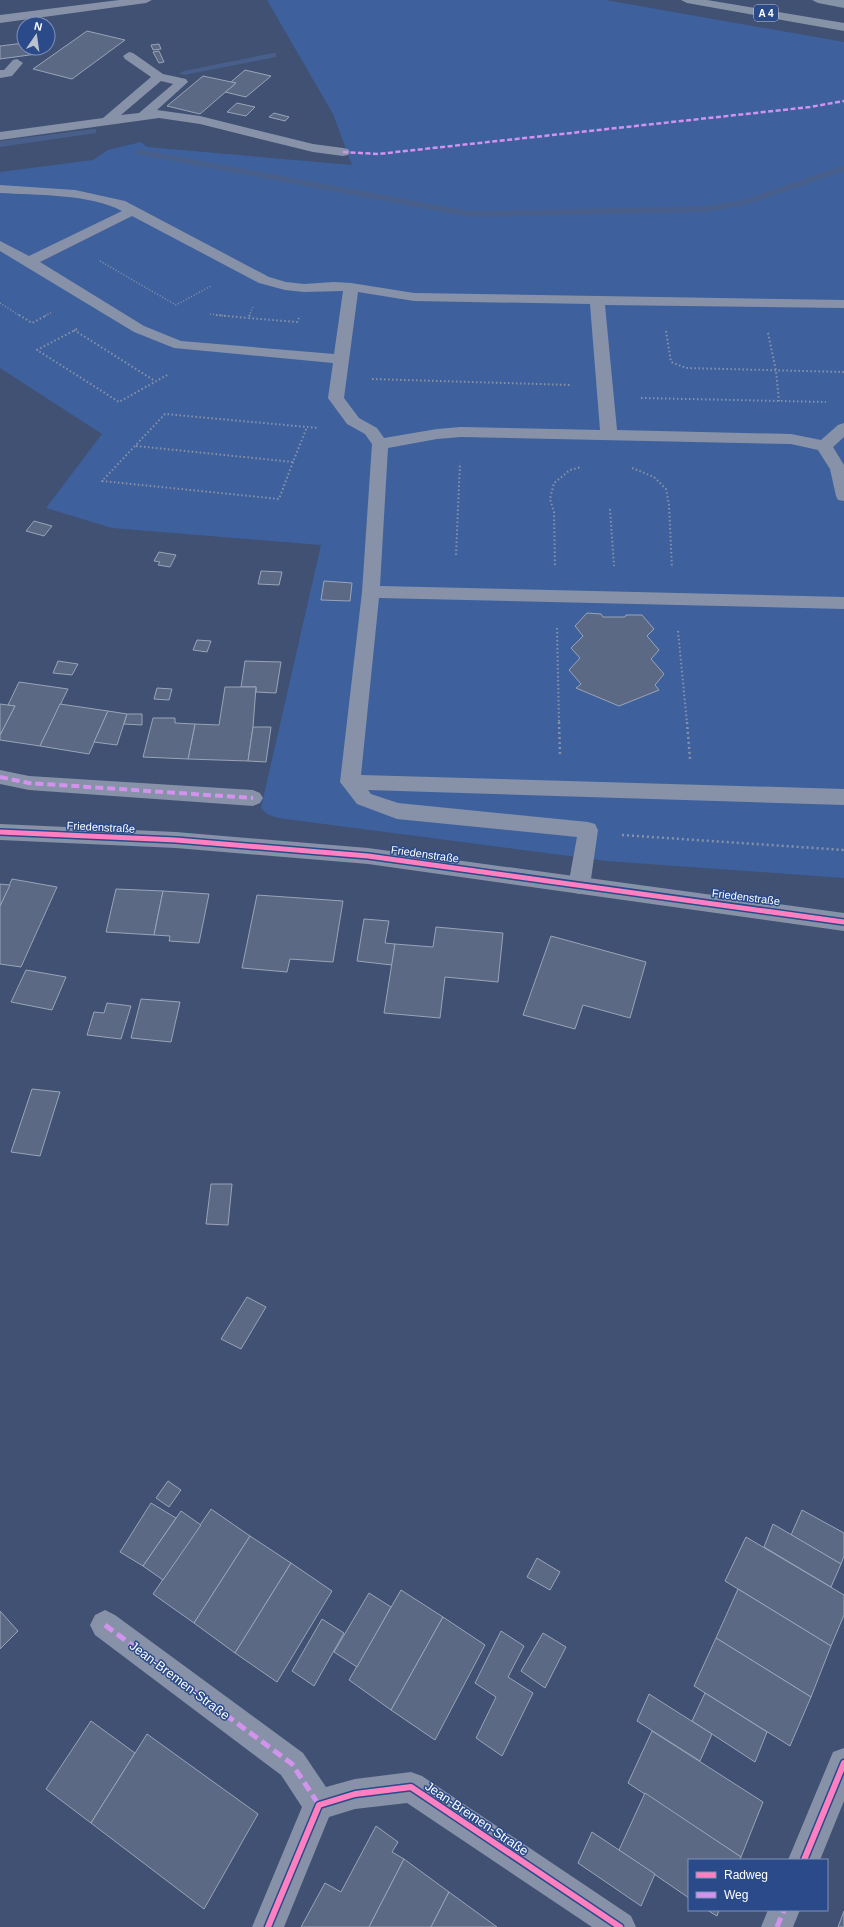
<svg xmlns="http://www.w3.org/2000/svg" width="844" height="1927" viewBox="0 0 844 1927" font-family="Helvetica,sans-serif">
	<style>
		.green { fill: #3e619e }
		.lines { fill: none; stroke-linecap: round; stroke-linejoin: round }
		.stream { fill: #485f8b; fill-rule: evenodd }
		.building { fill: #5b6984; stroke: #9aa4b7 }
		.path-far2 { stroke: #8792a9; stroke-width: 1.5; stroke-dasharray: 1 2; stroke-linecap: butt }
		.path-far1 { stroke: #8792a9; stroke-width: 2; stroke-dasharray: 1.5 2.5; stroke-linecap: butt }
		.path { stroke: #8792a9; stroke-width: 2.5; stroke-dasharray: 2 3; stroke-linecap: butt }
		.lane { fill: #8792a9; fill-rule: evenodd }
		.street { fill: #8792a9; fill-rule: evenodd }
		.highway { fill: #8692a6; fill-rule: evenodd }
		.quiet-far2 { stroke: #d193ec; stroke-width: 2.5; stroke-dasharray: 5 2.5; stroke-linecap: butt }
		.quiet-far1 { stroke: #d193ec; stroke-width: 4; stroke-dasharray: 8 4; stroke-linecap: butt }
		.quiet { stroke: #d193ec; stroke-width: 5; stroke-dasharray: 10 5; stroke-linecap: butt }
		.cycleway-far1-casing { stroke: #2a4a89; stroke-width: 8 }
		.cycleway-casing { stroke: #2a4a89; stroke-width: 9 }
		.cycleway-far1 { stroke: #ff80c0; stroke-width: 5 }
		.cycleway { stroke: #ff80c0; stroke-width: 6 }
		.labels { text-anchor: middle; stroke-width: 3; stroke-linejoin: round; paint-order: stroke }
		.shield { fill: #2a4a89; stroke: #bfc9dc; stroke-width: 1 }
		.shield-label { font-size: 10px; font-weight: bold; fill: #fff }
		.street-label { font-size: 11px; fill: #fff; stroke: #2a4a89 }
		.near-street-label { font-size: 13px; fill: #fff; stroke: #2a4a89 }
	</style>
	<rect width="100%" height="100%" fill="#405173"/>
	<!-- green -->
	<polygon class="green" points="267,0 605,0 844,42 844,878 607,861 278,818 267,814 261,808 321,545 112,528 46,508 102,434 0,368 0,172 93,160 108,150 141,142 147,147 352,165 333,114"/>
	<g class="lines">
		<!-- stream -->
		<g class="stream">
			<polygon points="273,53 276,53 276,57 184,75 180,73 184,71"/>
			<polygon points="93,129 96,129 96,133 0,147 0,141"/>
			<polygon points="139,149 464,210 480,211 708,206 743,200 844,165 844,171 748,204 708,212 480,217 464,216 136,154 136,150"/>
		</g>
	</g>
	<!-- building -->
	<g class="building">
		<polygon points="87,31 125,40 72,79 33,69"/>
		<polygon points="24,43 24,48 42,48 44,53 0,59 0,46"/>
		<polygon points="159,44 161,49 153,50 151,45"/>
		<polygon points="159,51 164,62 159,63 153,52"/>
		<polygon points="245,70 271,76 246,97 225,92 236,83 231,82"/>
		<polygon points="203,76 236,83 200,114 167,106"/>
		<polygon points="237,103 255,107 246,116 227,112"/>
		<polygon points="274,113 289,117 285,121 269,117"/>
		<polygon points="34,521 52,526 44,536 26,531"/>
		<polygon points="159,552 176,555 170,567 158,565 160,562 154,561"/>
		<polygon points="261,571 282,572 279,585 258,584"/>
		<polygon points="324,581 352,583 350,601 321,600"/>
		<polygon points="587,613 601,614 603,617 625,617 626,615 642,615 654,629 647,636 659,650 651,659 664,674 655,685 659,690 619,706 576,688 581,684 569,670 580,658 571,648 583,636 575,626"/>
		<polygon points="197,640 211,641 207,652 193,650"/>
		<polygon points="58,661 78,664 72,675 53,673"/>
		<polygon points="245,661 281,662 276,693 256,692 256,687 241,687"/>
		<polygon points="19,682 68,689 40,746 0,740 0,735 15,706 8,705"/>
		<polygon points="225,687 256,687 253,727 248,761 188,759 195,724 219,725"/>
		<polygon points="157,688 172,689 169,700 154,699"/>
		<polygon points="0,704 15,706 0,735"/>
		<polygon points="60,704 108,711 89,754 40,746"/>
		<polygon points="108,711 127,714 117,745 94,742"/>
		<polygon points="127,714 142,714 142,725 124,724"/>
		<polygon points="153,718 175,718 175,723 195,724 188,759 143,757"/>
		<polygon points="253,727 271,727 266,762 248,761"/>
		<polygon points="12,879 57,887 21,967 0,964 0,906"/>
		<polygon points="0,884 10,885 0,906"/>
		<polygon points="116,889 163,891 154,935 106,932"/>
		<polygon points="163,891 209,894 199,943 169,941 170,936 154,935"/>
		<polygon points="257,895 343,901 333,962 290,959 287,972 242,968"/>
		<polygon points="364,919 389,921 385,943 395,944 392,965 357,961"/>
		<polygon points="436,927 503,933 498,982 445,977 440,1018 384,1013 395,944 433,947"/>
		<polygon points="551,936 646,962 630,1018 583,1005 575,1029 523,1015"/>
		<polygon points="26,970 66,977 52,1010 11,1002"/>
		<polygon points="141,999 180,1002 171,1042 131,1038"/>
		<polygon points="107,1003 131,1006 121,1039 87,1035 94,1012 104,1013"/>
		<polygon points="32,1089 60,1092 40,1156 11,1152"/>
		<polygon points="211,1184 232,1184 228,1225 206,1224"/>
		<polygon points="247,1297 266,1307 241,1349 221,1339"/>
		<polygon points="168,1481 181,1490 169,1507 156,1498"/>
		<polygon points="151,1503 176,1518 143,1566 120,1552"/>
		<polygon points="211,1509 250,1536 194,1623 153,1594"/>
		<polygon points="802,1510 844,1533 844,1556 841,1564 791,1535"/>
		<polygon points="181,1511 201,1525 163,1580 143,1566"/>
		<polygon points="773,1524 841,1564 831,1587 764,1547"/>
		<polygon points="250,1536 291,1563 235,1653 194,1623"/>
		<polygon points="746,1537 844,1595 844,1615 831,1646 725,1581"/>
		<polygon points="537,1558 560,1572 550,1590 527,1577"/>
		<polygon points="291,1563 332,1591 277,1682 235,1653"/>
		<polygon points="738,1589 831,1646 811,1697 716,1638"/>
		<polygon points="401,1590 443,1617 391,1710 349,1680"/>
		<polygon points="369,1593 391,1607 357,1667 334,1652"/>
		<polygon points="0,1611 18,1631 0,1649"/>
		<polygon points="443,1617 485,1645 435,1740 391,1710"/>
		<polygon points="322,1619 344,1633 314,1686 292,1671"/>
		<polygon points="501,1631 524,1646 508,1677 533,1693 502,1756 476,1738 496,1697 475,1683"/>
		<polygon points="543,1633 566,1647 545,1688 521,1671"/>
		<polygon points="716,1638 811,1697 790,1746 694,1686"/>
		<polygon points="705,1693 767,1732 755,1762 692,1721"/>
		<polygon points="649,1694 712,1734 700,1761 637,1721"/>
		<polygon points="91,1721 135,1753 91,1823 46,1789"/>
		<polygon points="652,1731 763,1802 741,1857 628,1783"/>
		<polygon points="147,1734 258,1814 204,1909 91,1823"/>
		<polygon points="645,1793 741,1857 740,1860 689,1860 689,1898 619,1850"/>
		<polygon points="376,1826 398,1842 392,1852 404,1859 369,1927 301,1927 325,1883 341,1892"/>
		<polygon points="592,1832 655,1874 641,1906 578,1863"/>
		<polygon points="404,1859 449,1892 431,1927 369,1927"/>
		<polygon points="449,1892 497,1927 431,1927"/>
		<polygon points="707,1910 719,1910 717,1916"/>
		<polygon points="844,1911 844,1927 838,1927"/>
	</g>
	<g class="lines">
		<!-- path-far2 -->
		<g class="path-far2">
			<polyline points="100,261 176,305 211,286"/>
			<polyline points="0,303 20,316"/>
			<polyline points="210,314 226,316"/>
			<polyline points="45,316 52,312"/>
			<polyline points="249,316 253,307"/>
		</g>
		<!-- path-far1 -->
		<g class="path-far1">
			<polyline points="19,315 32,323 47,315"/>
			<polyline points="216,315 248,318"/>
			<polyline points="250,315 248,318 297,322 299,318"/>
			<polyline points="77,329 37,350 119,402 169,374"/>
			<polyline points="74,330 155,381"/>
			<polyline points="666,331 671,362 686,368 844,372"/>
			<polyline points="768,333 776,371 779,401"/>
			<polyline points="372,379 571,385"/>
			<polyline points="641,398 826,402"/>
			<polyline points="136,446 293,462 307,427"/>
			<polyline points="293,462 279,499 102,481 165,414 318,428"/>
			<polyline points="632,468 654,477 666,489 669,505 672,568"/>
			<polyline points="610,509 614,566"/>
			<polyline points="456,555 460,463"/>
			<polyline points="555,565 554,512 550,499 554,483 570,470 581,467"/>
			<polyline points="557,628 559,723"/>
			<polyline points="678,631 687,723"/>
		</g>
		<!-- path -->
		<g class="path">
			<polyline points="559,722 560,755"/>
			<polyline points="687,722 690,759"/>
			<polyline points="622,835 844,850"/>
		</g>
		<!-- lane -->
		<g class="lane">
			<polygon points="119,0 152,0 146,3 0,23 0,15"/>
			<path d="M129,52L133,53L163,74L186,79L188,82L157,110L200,116L313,144L343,148L348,149L350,152L348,155L343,156L313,152L200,124L159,118L0,140V132L103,118L151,77L125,59L123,56ZM161,81L173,84L139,113L121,115Z"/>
			<polygon points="17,59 23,63 12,76 0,78 0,70 4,70 13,60"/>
			<path d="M0,185L75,190L125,201L269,277L286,282L304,284L334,282L351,283L414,293L844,300V308L605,305L617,430L791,434L821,440L838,425L844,423V437L833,447L844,465V501L838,500L836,496L830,469L818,450L791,444L461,437L437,439L388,448L380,586L844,597V609L379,598L361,775L844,789V805L368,790L371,794L398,803L588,822L595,824L598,830L590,886L586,892L579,894L572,892L568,886L577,837L397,819L357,804L340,782L362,592L372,444L365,434L347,424L328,398L333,363L174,348L134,332L0,251V241L29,256L122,211C91,194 35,195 0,193ZM132,216L259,283L285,290L304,292L343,291L334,354L181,341L144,326L40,262ZM358,292L414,301L590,304L600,430L461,427L437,429L384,438L377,428L359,418L344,398Z"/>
		</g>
		<!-- street -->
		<g class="street">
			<polygon points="0,770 29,776 253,790 260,793 263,798 260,803 253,806 29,790 0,784"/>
			<polygon points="0,824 176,832 368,848 844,913 844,931 368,864 176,848 0,840"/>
			<polygon points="105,1610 115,1615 303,1753 326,1787 355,1779 411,1772 422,1776 631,1916 636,1927 592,1927 407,1803 355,1809 329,1817 284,1927 252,1927 302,1807 281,1775 95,1635 90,1625 95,1615"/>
			<polygon points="844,1748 844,1801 820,1860 788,1860 833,1752"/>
			<polygon points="768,1910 800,1910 793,1927 761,1927"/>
		</g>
		<!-- highway -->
		<g class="highway">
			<polygon points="681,0 707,0 844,23 844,31 687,3"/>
			<polygon points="812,0 844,0 844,8 818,3"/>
		</g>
		<!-- quiet-far2 -->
		<polyline class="quiet-far2" points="343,152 378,154 810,107 844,101"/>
		<!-- quiet-far1 -->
		<polyline class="quiet-far1" points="0,777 29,783 253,798"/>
		<!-- quiet -->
		<g class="quiet">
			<polyline points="105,1625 292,1764 319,1805"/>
			<polyline points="777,1927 784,1910"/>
		</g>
		<!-- cycleway-far1 casing -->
		<g class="cycleway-far1-casing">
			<polyline id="cycleway-far1" points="0,832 176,840 368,856 844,922"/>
		</g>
		<!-- cycleway casing -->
		<g class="cycleway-casing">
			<g id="cycleway">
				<polyline points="804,1860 844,1763"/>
				<polyline points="268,1927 319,1805 355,1794 411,1787 620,1927"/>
			</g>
		</g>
		<!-- cycleway-far1 -->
		<use href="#cycleway-far1" class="cycleway-far1"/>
		<!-- cycleway -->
		<use href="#cycleway" class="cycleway"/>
	</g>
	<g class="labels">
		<!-- shield labels -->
		<rect class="shield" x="754" y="5" width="24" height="16" rx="3"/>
		<g class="shield-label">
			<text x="766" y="17">A 4</text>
		</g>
		<!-- street labels -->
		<g class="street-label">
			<text transform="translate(101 827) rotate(3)" y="4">Friedenstraße</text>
			<text transform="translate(425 854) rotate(8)" y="4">Friedenstraße</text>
			<text transform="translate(746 897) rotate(7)" y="4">Friedenstraße</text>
		</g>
		<!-- near-street labels -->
		<g class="near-street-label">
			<text transform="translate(180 1680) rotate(37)" y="5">Jean-Bremen-Straße</text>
			<text transform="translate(477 1818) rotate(34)" y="5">Jean-Bremen-Straße</text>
		</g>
	</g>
	<!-- legend -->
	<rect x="688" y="1859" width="140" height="52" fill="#2a4a89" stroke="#7f92b8"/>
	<rect x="696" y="1872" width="20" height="6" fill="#ff80c0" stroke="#7f92b8"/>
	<text x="724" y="1879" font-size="12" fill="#ffffff">Radweg</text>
	<rect x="696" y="1892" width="20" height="6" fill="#d193ec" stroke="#7f92b8"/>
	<text x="724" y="1899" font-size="12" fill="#ffffff">Weg</text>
	<!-- north arrow -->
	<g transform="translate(36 36) rotate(13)"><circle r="19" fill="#2a4a89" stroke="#7f92b8"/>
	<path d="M0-3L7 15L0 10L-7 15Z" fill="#bcc2ce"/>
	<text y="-6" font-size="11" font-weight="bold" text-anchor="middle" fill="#ffffff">N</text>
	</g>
</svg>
